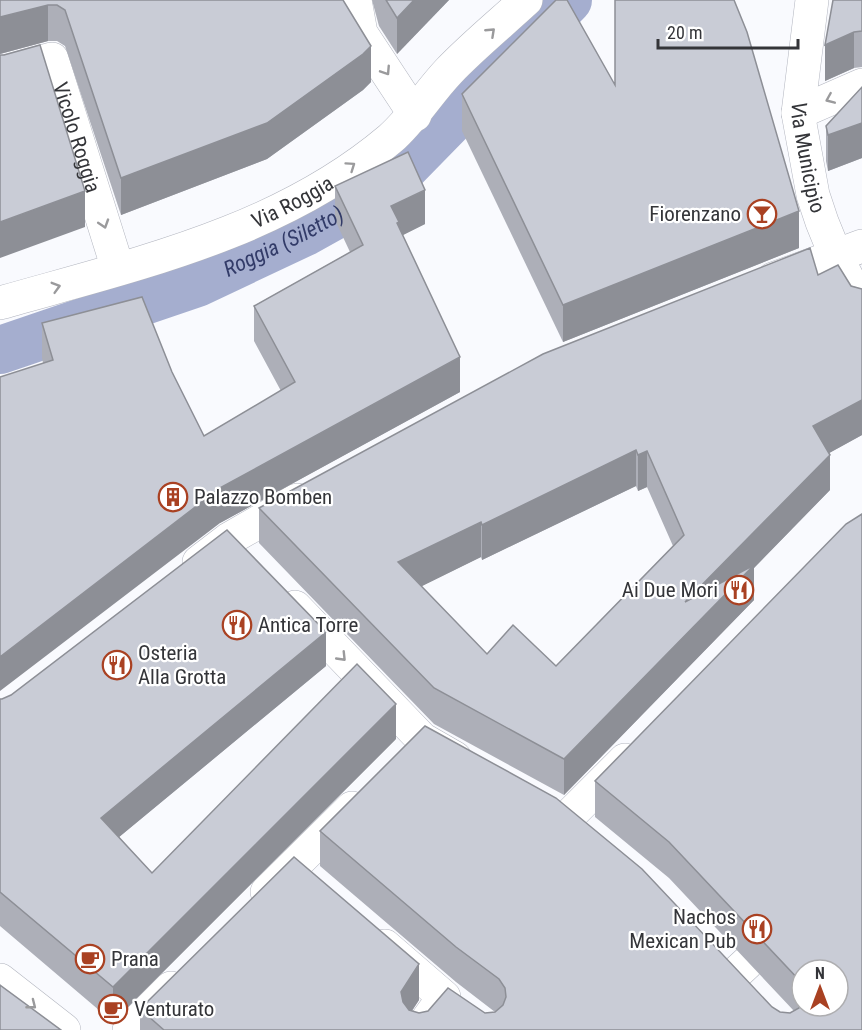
<svg xmlns="http://www.w3.org/2000/svg" width="862" height="1030" viewBox="0 0 862 1030" font-family="'Roboto Condensed',sans-serif">
	<style>
		.lines { fill: none; stroke-linecap: round; stroke-linejoin: round }
		.canal { stroke: #a5aecf; stroke-width: 48 }
		.minor-casing { stroke: #b2b5bf; stroke-width: 34 }
		.minor { stroke: #fff; stroke-width: 33 }
		.wall { fill: #adafb8; fill-rule: evenodd }
		.shaded-wall { fill: #8d8f96 }
		.building { fill: #c9ccd6; stroke: #8d8f96; stroke-width: 1.5; fill-rule: evenodd }
		.oneway { stroke: #9a9a9c }
		.labels { text-anchor: middle; stroke-width: 4.5; stroke-linejoin: round; paint-order: stroke }
		.street-label { font-size: 21px; fill: #343539; stroke: #fff }
		.poi-label { font-size: 21px; fill: #343539; stroke: #fff; text-anchor: start }
		.water-label { font-size: 22px; font-style: italic; fill: #323b68; stroke: #fff }
	</style>
	<rect width="100%" height="100%" fill="#f9fafe"/>
	<g class="lines">
		<!-- canal -->
		<path class="canal" id="s1" d="M0,350L197,283L305,232L384,188L568,0"/>
		<!-- minor casing -->
		<g class="minor-casing">
			<g id="minor">
				<polyline points="355,0 361,33 415,115"/>
				<path id="s2" d="M812,0L798,113L813,195L822,222L835,254L862,306"/>
				<path id="s3" d="M0,73L52,59L118,269"/>
				<polyline points="798,113 862,85"/>
				<polyline points="773,279 862,246"/>
				<path id="s4" d="M0,303C136,264 279,233 390,139C413,119 428,93 449,71C473,46 500,24 526,0"/>
				<polyline points="199,562 229,539 297,500"/>
				<polyline points="295,607 422,739 455,758"/>
				<polyline points="567,818 625,760"/>
				<polyline points="267,892 352,808"/>
				<polyline points="385,946 444,997 420,1030"/>
				<polyline points="733,976 747,963"/>
				<polyline points="0,980 64,1030"/>
				<polyline points="129,1030 171,988"/>
			</g>
		</g>
		<!-- minor -->
		<use href="#minor" class="minor"/>
	</g>
	<!-- wall -->
	<g class="wall">
		<polygon points="0,0 343,0 371,82 363,90 267,159 121,215 65,46 57,41 48,41 0,54"/>
		<polygon points="372,0 449,0 397,54 379,26"/>
		<polygon points="862,0 862,67 854,68 825,81"/>
		<polygon points="862,87 862,158 828,171 826,161 826,126"/>
		<polygon points="462,94 799,248 563,342 462,131"/>
		<polygon points="335,186 425,224 403,235 460,392 220,523 43,363 42,358 42,323 172,372 204,436 281,391 254,341 254,306 350,252 335,220"/>
		<path d="M818,275L862,289V435L829,453L830,490L754,568V600L564,795L434,724L259,543V508ZM636,486L638,491L647,487L673,546L556,666L487,654L421,586L481,557L482,560Z"/>
		<path d="M862,514V1030H140V1009L419,1000L412,1011L419,1013H485L495,1012L456,982L320,866V831L772,1007L780,1012L790,1013L794,1011L669,878L595,817V781ZM802,970H838L802,1006Z"/>
		<polygon points="326,666 119,837 152,873 396,739 113,1022 0,926 0,699"/>
	</g>
	<!-- shaded-wall -->
	<g class="shaded-wall">
		<polygon points="414,0 449,0 397,54 397,18"/>
		<polygon points="48,5 48,41 0,54 0,17"/>
		<polygon points="854,32 854,68 825,81 825,45"/>
		<polygon points="371,46 371,82 363,90 267,159 121,215 121,178"/>
		<polygon points="862,123 862,158 828,171 828,135"/>
		<polygon points="425,190 425,224 399,237 391,206"/>
		<polygon points="85,191 85,227 0,258 0,222"/>
		<polygon points="799,211 799,248 563,342 563,305"/>
		<polygon points="460,357 460,392 220,523 0,691 0,657 220,488"/>
		<polygon points="862,400 862,435 813,462 813,426"/>
		<polygon points="636,450 636,486 482,560 482,525"/>
		<polygon points="647,451 647,487 638,491 638,455"/>
		<polygon points="830,455 830,490 754,568 754,600 564,795 564,759 685,602"/>
		<polygon points="481,522 481,557 398,598 398,562"/>
		<polygon points="326,632 326,666 101,852 101,818"/>
		<polygon points="396,704 396,739 113,1022 113,987"/>
		<polygon points="419,964 419,1000 401,1027 401,992"/>
	</g>
	<!-- building -->
	<g class="building">
		<polygon points="0,0 343,0 371,46 363,54 267,123 121,178 65,10 57,5 48,5 0,17"/>
		<polygon points="386,0 414,0 397,18"/>
		<polygon points="556,0 567,0 615,85 615,0 734,0 747,32 799,211 563,305 462,94"/>
		<polygon points="833,0 862,0 862,31 854,32 825,45"/>
		<polygon points="40,45 85,191 0,222 0,55 4,55"/>
		<polygon points="862,87 862,123 828,135 826,126"/>
		<polygon points="408,152 425,190 391,206 399,222 397,223 460,357 220,488 0,657 0,377 53,360 42,323 142,297 172,372 204,436 295,382 254,306 363,245 335,186"/>
		<path d="M810,248L818,275L838,265L851,286L862,289V400L813,426L830,455L685,602L754,565L564,759L434,688L259,508L543,354ZM636,450L638,455L647,451L684,535L556,666L513,625L487,654L398,562L481,522L482,525Z"/>
		<polygon points="862,514 862,1030 164,1030 140,1009 294,857 419,964 401,992 403,1002 409,1010 419,1013 428,1011 448,988 485,1013 495,1012 503,1005 506,997 505,988 499,979 456,947 320,831 425,726 556,798 642,869 772,1007 780,1012 790,1013 799,1008 802,1003 802,1006 838,1006 838,970 802,970 802,986 800,981 669,842 595,781 846,524"/>
		<polygon points="227,530 326,632 101,818 152,873 357,664 396,704 113,987 0,892 0,699 2,699 11,695"/>
		<polygon points="0,985 61,1030 0,1030"/>
	</g>
	<!-- one-way arrows -->
	<defs><path id="oneway-chevron" d="M-2-3.5L2.5 0L-2 3.5" fill="none" stroke-width="1.6" stroke-linecap="round" stroke-linejoin="round" transform="scale(1.5)"/></defs>
	<g class="oneway">
		<use href="#oneway-chevron" transform="translate(491 32) rotate(-43)"/>
		<use href="#oneway-chevron" transform="translate(386 71) rotate(57)"/>
		<use href="#oneway-chevron" transform="translate(830 99) rotate(157)"/>
		<use href="#oneway-chevron" transform="translate(351 166) rotate(-35)"/>
		<use href="#oneway-chevron" transform="translate(104 224) rotate(72)"/>
		<use href="#oneway-chevron" transform="translate(56 287) rotate(-16)"/>
		<use href="#oneway-chevron" transform="translate(342 657) rotate(46)"/>
		<use href="#oneway-chevron" transform="translate(32 1005) rotate(38)"/>
	</g>
	<!-- icons -->
	<defs>
		<g id="bar-ring" transform="scale(1.5)"><circle r="9.5" fill="#fff" stroke="#a94122" stroke-width="1.5"/><path d="M-6-5H6L.8 .8V4.5H3.5V6h-7V4.5H-.8V.8Z" fill="#a94122"/></g>
		<g id="building-ring" transform="scale(1.5)"><circle r="9.5" fill="#fff" stroke="#a94122" stroke-width="1.5"/><path d="M-4-6H4V6H1V3H-1V6H-4ZM-2.5-4.3h1.7v1.8h-1.7ZM.8-4.3h1.7v1.8H.8ZM-2.5-1h1.7V.8h-1.7ZM.8-1h1.7V.8H.8Z" fill="#a94122"/></g>
		<g id="restaurant-ring" transform="scale(1.5)"><circle r="9.5" fill="#fff" stroke="#a94122" stroke-width="1.5"/><path d="M-5-6h1v4h1v-4h1v4h1v-4h1v5L-1.5 .5V6h-2V.5L-5-1ZM5-6V6H3V1.5H1.5Q1.5-4 5-6Z" fill="#a94122"/></g>
		<g id="cafe-ring" transform="scale(1.5)"><circle r="9.5" fill="#fff" stroke="#a94122" stroke-width="1.5"/><path d="M-5.5-4.5H6V0H3Q3 3.5 0 3.5H-2.5Q-5.5 3.5-5.5 0ZM3-3.2v2h1.7v-2ZM-6 4.5H4V6H-6Z" fill="#a94122"/></g>
	</defs>
	<g fill-rule="evenodd">
		<use href="#bar-ring" x="762" y="214"/>
		<use href="#building-ring" x="173" y="497"/>
		<use href="#restaurant-ring" x="739" y="590"/>
		<use href="#restaurant-ring" x="237" y="625"/>
		<use href="#restaurant-ring" x="117" y="665"/>
		<use href="#restaurant-ring" x="757" y="929"/>
		<use href="#cafe-ring" x="90" y="959"/>
		<use href="#cafe-ring" x="113" y="1009"/>
	</g>
	<g class="labels">
		<!-- street labels -->
		<g class="street-label">
			<text dy="7" stroke="none"><textPath href="#s3" startOffset="136">Vicolo Roggia</textPath></text>
			<text dy="7" stroke="none"><textPath href="#s2" startOffset="159">Via Municipio</textPath></text>
			<text dy="7" stroke="none"><textPath href="#s4" startOffset="310">Via Roggia</textPath></text>
		</g>
		<!-- poi labels -->
		<g class="poi-label">
			<text x="741" y="221" text-anchor="end">Fiorenzano</text>
			<text x="194" y="504">Palazzo Bomben</text>
			<text x="718" y="597" text-anchor="end">Ai Due Mori</text>
			<text x="258" y="632">Antica Torre</text>
			<text x="138" y="660">Osteria<tspan x="138" dy="24">Alla Grotta</tspan></text>
			<text x="736" y="924" text-anchor="end">Nachos<tspan x="736" dy="24">Mexican Pub</tspan></text>
			<text x="111" y="966">Prana</text>
			<text x="134" y="1016">Venturato</text>
		</g>
		<!-- water labels -->
		<g class="water-label">
			<text dy="8" stroke="none"><textPath href="#s1" startOffset="304">Roggia (Siletto)</textPath></text>
		</g>
	</g>
	<!-- north arrow -->
	<g transform="translate(820 988)"><circle r="28" fill="#ffffff" stroke="#aeaeb0" stroke-width="1.5"/>
	<path d="M0-4.5L10 22L0 15L-10 22Z" fill="#a94122"/>
	<text y="-9" font-size="16" font-weight="bold" text-anchor="middle" fill="#343539">N</text>
	</g>
	<!-- scale -->
	<path d="M658 39v9h140v-9" fill="none" stroke="#343539" stroke-width="3"/>
	<text x="667" y="39" font-size="18" fill="#343539" stroke="#ffffff" stroke-width="4.5" paint-order="stroke">20 m</text>
</svg>
